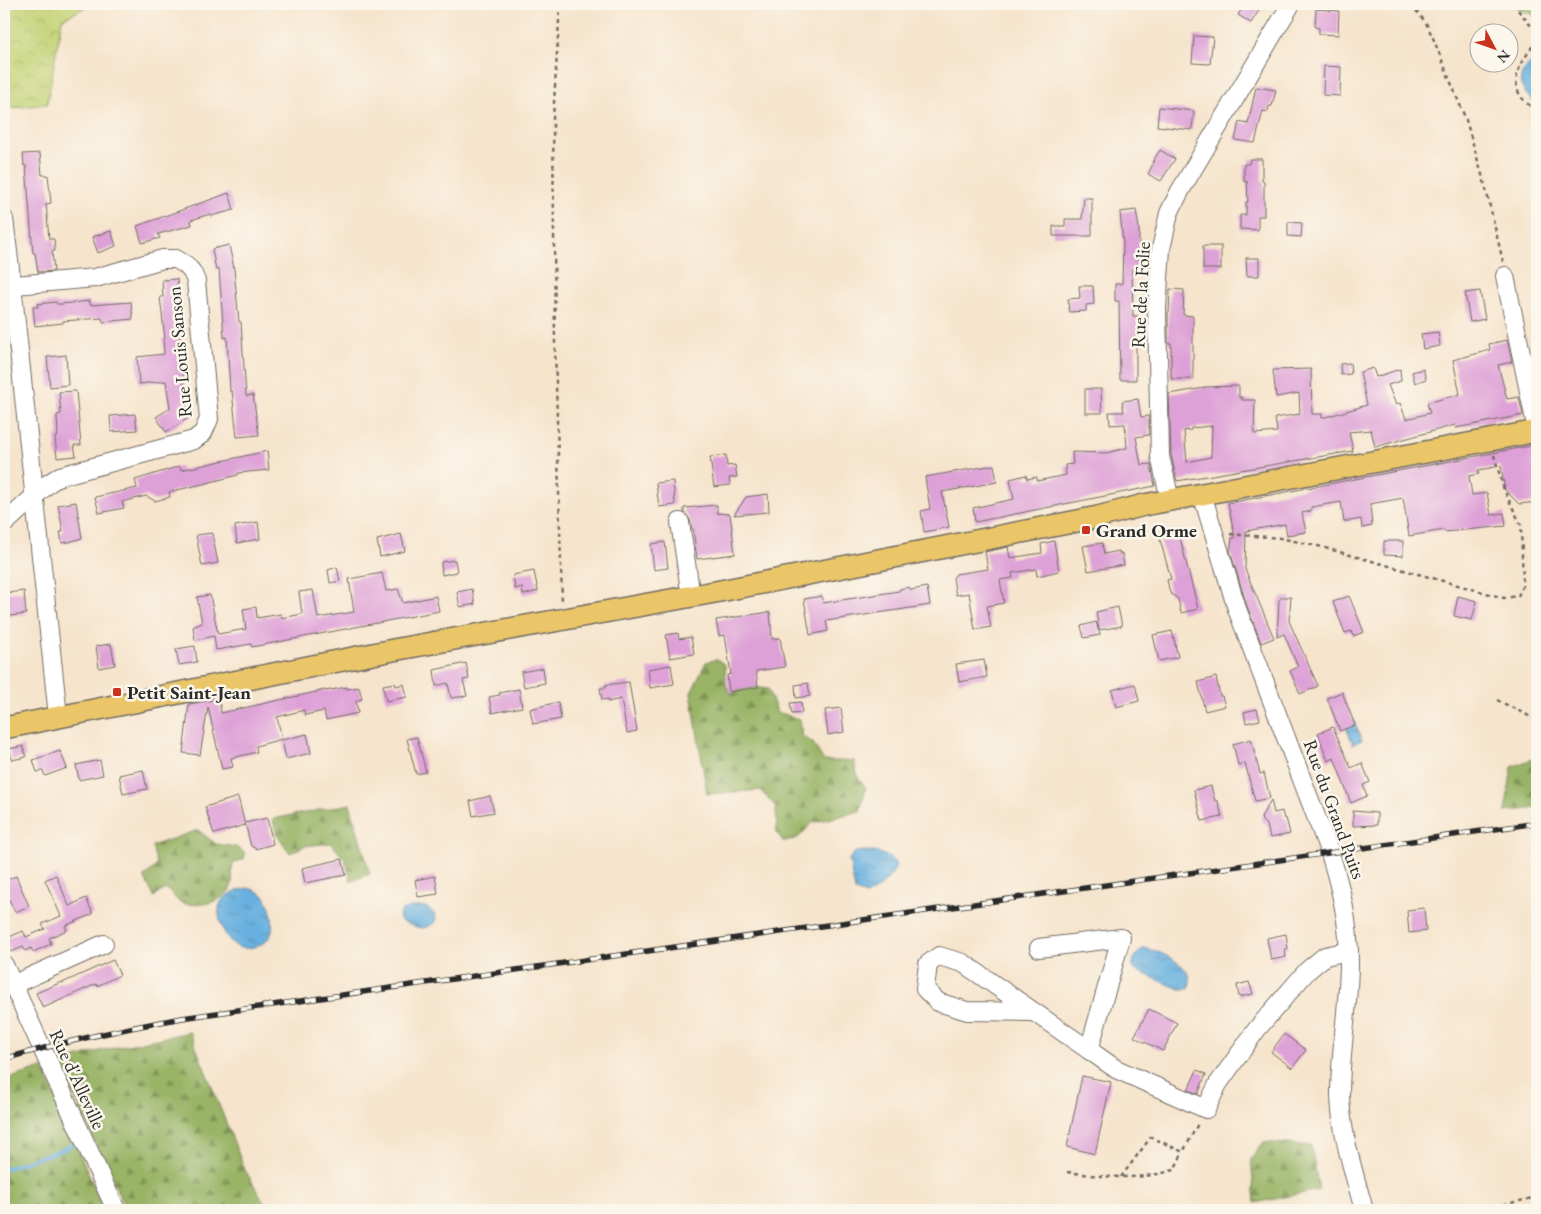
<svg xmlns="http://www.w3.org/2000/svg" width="1541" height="1214" viewBox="0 0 1541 1214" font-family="'EB Garamond',serif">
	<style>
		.forest { fill: url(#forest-firs); stroke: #627048 }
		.park { fill: url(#park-crowns); stroke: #767e50 }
		.water { fill: url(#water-ripples); stroke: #4a6e85 }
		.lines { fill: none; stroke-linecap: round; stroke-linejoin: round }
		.stream { stroke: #68b0df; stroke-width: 4 }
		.building { fill: #dea1d7; fill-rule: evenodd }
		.minor-casing { stroke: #726c63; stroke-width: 20 }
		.major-casing { stroke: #726c63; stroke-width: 24 }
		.path { stroke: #726c63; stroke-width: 2.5; stroke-dasharray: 4 4; stroke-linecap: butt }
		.minor { stroke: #fff; stroke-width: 18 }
		.major { stroke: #ebc669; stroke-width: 21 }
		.rail-casing { stroke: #2b2b2b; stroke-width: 5.5 }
		.rail { stroke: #fbf7ec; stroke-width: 4; stroke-dasharray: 11; stroke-linecap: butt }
		.poi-dot { fill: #c8321e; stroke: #fbf7ec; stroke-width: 2 }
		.labels { text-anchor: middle; stroke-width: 5; stroke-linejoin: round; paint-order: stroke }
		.street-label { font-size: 19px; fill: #2b2b2b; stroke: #fbf7ec }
		.poi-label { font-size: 19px; font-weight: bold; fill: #2b2b2b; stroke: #fbf7ec; text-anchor: start }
	</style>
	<defs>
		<pattern id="forest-firs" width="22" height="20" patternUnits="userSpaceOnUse" patternTransform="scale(1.25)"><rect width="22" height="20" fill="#99b466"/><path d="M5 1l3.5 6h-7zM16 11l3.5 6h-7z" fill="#7d9354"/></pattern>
		<pattern id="park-crowns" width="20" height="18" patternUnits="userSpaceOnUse" patternTransform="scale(1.25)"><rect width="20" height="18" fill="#c2d274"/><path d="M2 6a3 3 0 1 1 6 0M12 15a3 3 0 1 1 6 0" fill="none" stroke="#a7b465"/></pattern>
		<pattern id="water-ripples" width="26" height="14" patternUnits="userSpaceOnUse" patternTransform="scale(1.25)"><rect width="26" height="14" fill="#68b0df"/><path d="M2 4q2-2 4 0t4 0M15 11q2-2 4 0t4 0" fill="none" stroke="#568fb5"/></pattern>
	</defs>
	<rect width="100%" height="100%" fill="#fbf7ec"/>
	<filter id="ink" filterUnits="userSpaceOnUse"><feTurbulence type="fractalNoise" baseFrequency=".02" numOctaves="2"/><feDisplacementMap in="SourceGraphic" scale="10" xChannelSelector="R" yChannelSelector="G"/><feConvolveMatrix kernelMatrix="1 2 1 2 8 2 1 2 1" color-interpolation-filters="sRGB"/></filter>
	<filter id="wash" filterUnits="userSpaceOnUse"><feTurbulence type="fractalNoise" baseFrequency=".0096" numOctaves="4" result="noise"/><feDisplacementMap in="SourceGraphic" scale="20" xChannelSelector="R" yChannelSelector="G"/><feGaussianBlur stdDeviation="1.12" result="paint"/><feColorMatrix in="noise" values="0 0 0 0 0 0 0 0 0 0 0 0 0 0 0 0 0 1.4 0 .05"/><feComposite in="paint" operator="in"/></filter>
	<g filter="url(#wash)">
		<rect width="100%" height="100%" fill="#f6e4cc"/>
		<!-- forest -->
		<g class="forest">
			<polygon points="1516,4 1537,4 1537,16 1520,10"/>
			<polygon points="717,659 725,665 726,685 730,693 752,687 768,689 777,712 800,719 802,736 813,743 824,761 854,761 858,778 866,788 860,811 812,823 798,838 784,842 777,833 776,807 760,790 707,794 691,693 706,662"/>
			<polygon points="1537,757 1537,808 1505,812 1512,767"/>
			<polygon points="350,804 370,874 351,881 345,860 331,843 304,846 290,853 276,833 273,819"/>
			<path d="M198,830L216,844L236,847L245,853L244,859L233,864C231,871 233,877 232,884C228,902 196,909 180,902C174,899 173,892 165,889L154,897L144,877L157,865L152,846Z"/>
			<polygon points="190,1032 245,1170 269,1210 126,1210 59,1063 99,1051"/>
			<polygon points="43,1068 104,1210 4,1210 4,1080"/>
			<polygon points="1264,1142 1311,1146 1319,1190 1255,1203 1251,1159"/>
		</g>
		<!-- park -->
		<polygon class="park" points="4,4 92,4 62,19 47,104 4,109"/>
		<!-- water -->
		<g class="water">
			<path d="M1537,59V105C1527,96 1514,83 1525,69C1528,64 1532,61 1537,59Z"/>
			<polygon points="1354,721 1362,740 1353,744 1345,725"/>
			<path d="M864,851C875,851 890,855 896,864C895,875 876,892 866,895L855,891L849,859L855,852Z"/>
			<path d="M248,888C254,890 261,892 265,897C271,906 275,924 271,934C268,940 263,944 257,946C251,948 244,950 238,947C225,941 211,910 224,898C230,892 240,890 248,888Z"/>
			<path d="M411,907H426L435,914L436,921C423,933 417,927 401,921L399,916L402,910Z"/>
			<path d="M1144,948C1156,949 1187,964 1190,977C1191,980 1189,986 1189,989H1179L1133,969C1132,959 1136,954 1144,948Z"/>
		</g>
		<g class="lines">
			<!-- stream -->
			<polyline class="stream" points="4,1169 64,1149 73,1144"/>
		</g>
		<g id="blocks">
			<!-- building -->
			<g class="building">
				<polygon points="1245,4 1263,4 1251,23 1238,15"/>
				<polygon points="1316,9 1339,11 1338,35 1319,34 1319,28 1315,27"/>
				<polygon points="1194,36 1213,37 1210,64 1192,63"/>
				<polygon points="1324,66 1341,67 1340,96 1323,95"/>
				<polygon points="1256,87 1276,90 1272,106 1269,106 1268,112 1263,111 1255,143 1235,140 1239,122 1248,124"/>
				<polygon points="1159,107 1194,111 1192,130 1157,126"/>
				<polygon points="1160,150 1175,159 1161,181 1148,174 1154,162 1153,161"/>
				<polygon points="40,153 42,175 48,175 51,203 46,204 49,239 54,239 55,251 52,251 54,271 38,272 35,253 33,253 26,166 24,166 23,154"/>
				<polygon points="1250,159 1262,159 1262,181 1264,181 1264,216 1258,216 1258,230 1240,229 1240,215 1246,215 1246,202 1248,202 1247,181 1244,182 1244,164 1249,164"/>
				<polygon points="229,193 234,210 211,216 210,214 191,220 192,225 158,234 160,238 142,243 137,226"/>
				<polygon points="1084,198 1092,198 1092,236 1053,236 1053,226 1065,226 1065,219 1082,219"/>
				<polygon points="1136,210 1139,228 1139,269 1132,269 1133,316 1138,316 1138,332 1136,332 1136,380 1120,380 1119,301 1115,301 1115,284 1122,284 1123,243 1120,212"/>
				<polygon points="1288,222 1302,223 1301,237 1288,236"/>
				<polygon points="111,231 116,246 98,253 92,237"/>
				<polygon points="229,245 234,269 239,322 241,322 246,396 253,395 259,435 237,437 232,391 230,392 227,337 224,338 219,269 216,270 212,249"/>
				<rect x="1203" y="246" width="18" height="23"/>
				<polygon points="1246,258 1259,258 1259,276 1247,276"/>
				<polygon points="177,279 179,304 177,304 186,406 192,416 166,432 156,417 170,408 166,381 139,384 137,357 164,354 163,339 165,339 160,297 163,297 162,280"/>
				<polygon points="1079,286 1093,286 1094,304 1086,305 1086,311 1069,312 1068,299 1080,298"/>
				<polygon points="1170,289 1184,290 1183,315 1193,316 1193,379 1171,379 1171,343 1168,343 1168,313 1169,313"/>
				<polygon points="1480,291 1485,319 1470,322 1465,293"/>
				<polygon points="90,301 90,305 131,302 133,319 103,322 102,318 63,321 63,323 35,326 33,307 38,307 37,304 56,302 57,304 61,304"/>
				<polygon points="1438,332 1440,346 1423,349 1421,334"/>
				<path d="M1507,340L1512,362L1498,365L1507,399L1519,397L1523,415L1456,428L1455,425L1375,447L1371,430L1349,432L1353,451L1177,481L1171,455L1169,394L1204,388V387L1239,386V398L1242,397V400H1255L1254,434L1277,432L1275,418L1300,414L1299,393L1276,397L1273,370L1311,369L1312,414H1322V418L1367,405L1360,372L1373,368L1376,377L1400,369L1401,381L1388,385L1396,405L1400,403L1406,419L1430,413L1427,403L1460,394L1453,360L1490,350L1489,344ZM1212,426L1211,457L1187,462L1184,431L1191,430V428Z"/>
				<polygon points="66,355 68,385 50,387 47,357"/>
				<polygon points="1350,363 1351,374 1341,375 1340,364"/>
				<polygon points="1423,369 1426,379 1415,383 1412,372"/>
				<polygon points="1085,389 1101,389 1102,413 1085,413"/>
				<polygon points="76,391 81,445 74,445 76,456 57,458 55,437 58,436 57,415 61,414 59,392"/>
				<polygon points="1138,399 1141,417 1149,416 1149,435 1136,437 1141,465 1151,464 1155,486 975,522 973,508 1014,499 1010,479 1026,475 1027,479 1037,477 1037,481 1066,475 1065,465 1073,464 1072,452 1106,453 1127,448 1125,424 1110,425 1109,412 1124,412 1122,401"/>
				<polygon points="135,414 137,430 111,432 110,416"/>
				<polygon points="1535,445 1537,453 1537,502 1519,504 1505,490 1501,466 1478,470 1479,474 1469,476 1472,495 1487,493 1491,515 1504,513 1506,526 1445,532 1444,530 1409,536 1403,498 1370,504 1372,526 1362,528 1361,519 1344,522 1341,502 1311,507 1311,511 1302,513 1306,532 1287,535 1285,524 1246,531 1245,569 1274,638 1261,643 1247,606 1230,551 1232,538 1235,538 1228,503"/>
				<polygon points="267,451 269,470 238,473 238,475 211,482 169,492 170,497 155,501 146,496 122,502 124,508 99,513 95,497 137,488 135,480 180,466 181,470"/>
				<polygon points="726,455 727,466 735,465 737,477 729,478 730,485 714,487 710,457"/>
				<polygon points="994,465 997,482 942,492 949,527 924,532 921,511 930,509 925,477"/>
				<polygon points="673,481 675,505 659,507 656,483"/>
				<polygon points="768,494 769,512 734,515 746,497"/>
				<polygon points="76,502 82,538 69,542 62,543 60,532 63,532 58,505"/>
				<polygon points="717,505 717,513 730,514 735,554 697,559 693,529 692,529 690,520 684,512 684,508"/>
				<polygon points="258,522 260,539 237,543 235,526"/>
				<polygon points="1178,530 1198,609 1181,613 1178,599 1170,593 1167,580 1171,579 1159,536"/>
				<polygon points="212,533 218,563 202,566 196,535"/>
				<polygon points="401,534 405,551 380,557 377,540"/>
				<polygon points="1054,541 1059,571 1037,576 1036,569 1012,573 1013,578 1000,580 1004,603 987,606 991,627 975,630 969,593 956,595 953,578 956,574 988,569 985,552 1008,547 1010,558 1042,553 1041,544"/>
				<polygon points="1384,541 1403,541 1403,556 1384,555"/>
				<polygon points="665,542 668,568 654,570 651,544"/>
				<polygon points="1102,543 1104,554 1119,551 1120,554 1122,554 1124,565 1088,571 1083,546"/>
				<polygon points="455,560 457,572 442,575 441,562"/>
				<polygon points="337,567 340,581 330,583 328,570"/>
				<polygon points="534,571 538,591 523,595 522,587 515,589 513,575"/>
				<polygon points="382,573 386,591 398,589 403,603 436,596 439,611 252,647 251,644 216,650 214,636 195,640 193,627 202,623 197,597 210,595 218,634 246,629 243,609 256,607 257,618 281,614 282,618 302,614 299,592 313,590 318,618 354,612 349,579"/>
				<polygon points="909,587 911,590 927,587 930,605 826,621 828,631 810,635 804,599 822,596 823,603 899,591 900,589"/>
				<polygon points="472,589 475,604 460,607 457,592"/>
				<polygon points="24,591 26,614 10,616 7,593"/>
				<polygon points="1349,596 1364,632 1353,636 1351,631 1345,633 1333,602"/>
				<polygon points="1458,596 1477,601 1472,620 1454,616"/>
				<polygon points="1282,597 1291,597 1289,621 1318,686 1300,694 1290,671 1298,667 1284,634 1277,637 1279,600"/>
				<polygon points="1118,607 1122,626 1099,630 1096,612"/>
				<polygon points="770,612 772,639 780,638 785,667 756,671 758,687 729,692 727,675 731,674 725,635 719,636 716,620"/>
				<polygon points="1096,622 1100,635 1084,638 1081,626"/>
				<polygon points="1172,631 1178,657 1159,661 1153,635"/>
				<polygon points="678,633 679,639 691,637 694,654 670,658 666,635"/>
				<polygon points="111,644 115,665 99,668 96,646"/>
				<polygon points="195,646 197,662 179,665 176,649"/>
				<polygon points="984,660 987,677 959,682 956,664"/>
				<polygon points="466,663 469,679 463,680 467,696 451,698 448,683 436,686 434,670"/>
				<polygon points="671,665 674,684 650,688 648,669"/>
				<polygon points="543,668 545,683 524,687 521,672"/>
				<polygon points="1216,677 1220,696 1222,696 1225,706 1205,711 1198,682"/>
				<polygon points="629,682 637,731 627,733 621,699 608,702 608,699 602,700 600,688 606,688 605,685"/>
				<polygon points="395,683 396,686 404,684 407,697 386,701 383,685"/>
				<polygon points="808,683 810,696 796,698 795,685"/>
				<polygon points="1135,684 1139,701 1116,707 1112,690"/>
				<polygon points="347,687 347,689 359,687 362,699 356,701 358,713 326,720 324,711 305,715 304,710 277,717 282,739 256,746 257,752 231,758 233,767 222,769 208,707 200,755 183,753 189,704 219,699 221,713 325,690 325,691"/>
				<polygon points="519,689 522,707 492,713 489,697 500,695 499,693"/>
				<polygon points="1342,692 1355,725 1340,731 1327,698"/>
				<polygon points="558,702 561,719 533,724 530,709"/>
				<polygon points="801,702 802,713 792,714 790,703"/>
				<polygon points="841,708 844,732 828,735 825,710"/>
				<polygon points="1257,709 1260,720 1246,723 1244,712"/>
				<polygon points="1333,727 1351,768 1362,763 1370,782 1363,785 1367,796 1351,803 1334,758 1328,761 1320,740 1318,733"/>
				<polygon points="307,734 311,753 286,759 282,740"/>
				<polygon points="417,737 426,772 416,774 407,739"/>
				<polygon points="1251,739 1260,774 1264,773 1270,798 1255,801 1245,763 1238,765 1233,744"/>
				<polygon points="23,746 26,757 12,760 9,749"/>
				<polygon points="60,751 67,768 45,776 43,771 37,772 33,760"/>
				<polygon points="100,760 103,775 79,780 76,765"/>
				<polygon points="143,770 147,789 123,794 119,775"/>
				<polygon points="1211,786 1215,801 1218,801 1222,817 1202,821 1194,790"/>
				<polygon points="490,796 494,812 473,816 470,801"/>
				<polygon points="238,797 245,825 214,834 205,807"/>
				<polygon points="1271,800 1274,813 1282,811 1284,819 1286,818 1290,834 1270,838 1267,825 1262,821 1261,817"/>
				<polygon points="1353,811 1377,813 1377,825 1353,826"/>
				<polygon points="267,818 273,844 256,849 251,846 245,823"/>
				<polygon points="342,859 346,875 305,883 302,868"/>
				<polygon points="56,875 69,906 86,898 93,914 65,926 67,930 49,938 51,944 33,952 31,948 25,951 23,947 11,952 5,939 23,931 26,937 45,929 42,924 61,916 45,880"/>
				<polygon points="16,876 29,906 15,912 4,889 4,881"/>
				<polygon points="435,876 438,894 418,897 415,880"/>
				<polygon points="1424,908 1426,931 1409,933 1407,910"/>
				<polygon points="1286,934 1288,949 1285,949 1286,957 1271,960 1267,938"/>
				<polygon points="113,960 120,975 97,986 96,984 43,1008 36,993 62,982 62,983"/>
				<polygon points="1249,982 1253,994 1239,997 1237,985"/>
				<polygon points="1149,1009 1177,1023 1163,1051 1134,1037"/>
				<polygon points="1284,1034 1306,1050 1292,1068 1271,1052"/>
				<polygon points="1197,1070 1206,1074 1198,1094 1188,1090"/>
				<polygon points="1082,1076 1111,1082 1095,1154 1067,1147"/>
			</g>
		</g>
	</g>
	<g filter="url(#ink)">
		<use href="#blocks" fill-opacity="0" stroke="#726c63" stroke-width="1"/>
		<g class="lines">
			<!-- minor casing -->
			<g class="minor-casing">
				<g id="minor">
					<polyline points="4,219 12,285 58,716"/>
					<polyline points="1505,276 1537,430"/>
					<polyline points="4,286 95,278 163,259 176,259 186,265 192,272 196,281 209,419 203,433 194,440 60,476 49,483 4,524"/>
					<path d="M1202,494L1237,609L1330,853C1341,889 1349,922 1349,961C1349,1006 1340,1050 1340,1095C1341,1134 1354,1173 1364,1210"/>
					<polyline points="1170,500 1160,456 1157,308 1161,249 1169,213 1180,191 1291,4"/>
					<polyline points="680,522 691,597"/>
					<polyline points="1039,948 1121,938 1089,1050 1116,1069 1206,1109 1218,1084 1257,1029 1307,971 1325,956 1349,951"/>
					<polyline points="4,965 116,1210"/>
					<polyline points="12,985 104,944"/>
					<polyline points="1034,1012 967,1011 938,1002 925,989 928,964 939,956 963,963 1089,1050"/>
				</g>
			</g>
			<!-- major casing -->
			<g class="major-casing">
				<polyline id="major" points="4,728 393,650 715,592 1098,517 1144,505 1537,431"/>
			</g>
			<!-- path -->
			<g class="path">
				<polyline points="560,4 553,119 555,347 562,603"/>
				<polyline points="1411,4 1426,23 1433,38 1466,120 1485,185 1503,262"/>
				<polyline points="1513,4 1537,33"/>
				<path d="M1537,40C1526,56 1507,78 1522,98C1526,103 1532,107 1537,112"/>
				<polyline points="1230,534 1280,538 1318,546 1504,598 1518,596 1523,585 1521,525 1504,490 1494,455"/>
				<polyline points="1497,700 1537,720"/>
				<path d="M1067,1172C1103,1177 1138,1181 1174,1170L1183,1152"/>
				<polyline points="1121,1177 1151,1137 1183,1152 1199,1122"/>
				<polyline points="1480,1210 1537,1197"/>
			</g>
			<!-- minor -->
			<use href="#minor" class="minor"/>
			<!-- major -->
			<use href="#major" class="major"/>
			<!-- rail casing -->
			<g class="rail-casing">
				<path id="rail" d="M4,1059C63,1042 122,1029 182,1018L1537,823"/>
			</g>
			<!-- rail -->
			<use href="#rail" class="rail"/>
		</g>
	</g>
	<!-- markers -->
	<g class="poi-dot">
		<rect x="1081" y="525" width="10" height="10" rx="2.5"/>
		<rect x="112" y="687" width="10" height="10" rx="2.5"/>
	</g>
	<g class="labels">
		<!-- street labels -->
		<g class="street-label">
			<text transform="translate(1140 295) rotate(-87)" y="7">Rue de la Folie</text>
			<text transform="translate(179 352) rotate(-95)" y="7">Rue Louis Sanson</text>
			<text transform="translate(1335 809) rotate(70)" y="7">Rue du Grand Puits</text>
			<text transform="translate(78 1079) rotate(65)" y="7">Rue d'Alleville</text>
		</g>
		<!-- poi labels -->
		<g class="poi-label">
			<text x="1096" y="537">Grand Orme</text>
			<text x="127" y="699">Petit Saint-Jean</text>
		</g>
	</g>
	<!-- margin -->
	<rect width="1541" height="1214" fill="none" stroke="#fbf7ec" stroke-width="20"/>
	<!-- north arrow -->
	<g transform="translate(1494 48) rotate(131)"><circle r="24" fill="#fbf7ec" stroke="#a8a59f"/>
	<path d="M0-4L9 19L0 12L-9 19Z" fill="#c8321e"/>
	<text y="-8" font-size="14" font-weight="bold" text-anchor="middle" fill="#2b2b2b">N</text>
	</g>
</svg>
